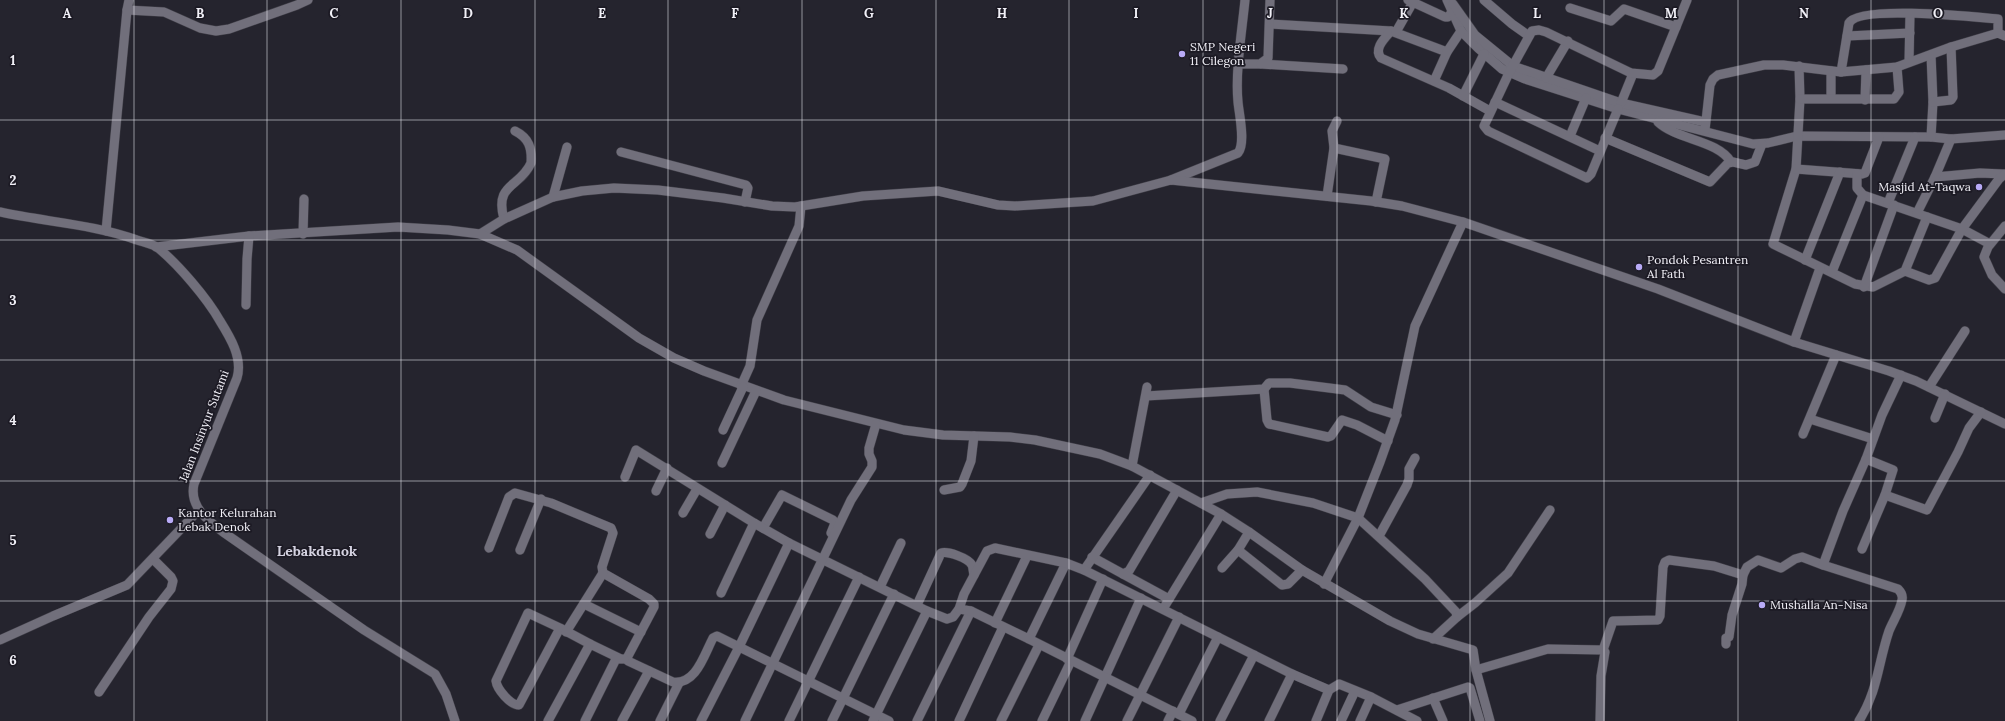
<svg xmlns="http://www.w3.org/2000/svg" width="2005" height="721" viewBox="0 0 2005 721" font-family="Lora,serif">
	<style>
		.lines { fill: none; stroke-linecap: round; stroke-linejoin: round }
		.street-casing { stroke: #403f48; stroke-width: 10 }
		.street { stroke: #716f7b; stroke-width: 9 }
		.grid { fill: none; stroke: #f1f0f7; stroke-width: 1; stroke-opacity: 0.55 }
		.poi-dot { fill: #b9abf7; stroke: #1c1a24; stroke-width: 1.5 }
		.labels { text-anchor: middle; stroke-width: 3.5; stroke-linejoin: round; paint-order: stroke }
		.poi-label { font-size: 12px; fill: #f1f0f7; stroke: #1c1a24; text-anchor: start }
		.street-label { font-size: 12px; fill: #f1f0f7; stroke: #1c1a24 }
		.quarter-label { font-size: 14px; font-weight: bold; fill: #d5d3e1; stroke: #1c1a24 }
		.grid-label { font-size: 13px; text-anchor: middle; font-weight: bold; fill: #f1f0f7; stroke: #1c1a24; stroke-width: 3.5; stroke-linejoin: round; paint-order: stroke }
	</style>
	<rect width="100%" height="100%" fill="#25242e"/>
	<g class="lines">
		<!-- street casing -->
		<g class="street-casing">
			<g id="street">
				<polyline points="1408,0 1445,17 1448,17 1452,12"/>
				<polyline points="1447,0 1461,31 1478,48 1502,69 1525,79 1618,109 1753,144 1768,143 1797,136 1931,137 1951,139 2005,135"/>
				<polyline points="1484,0 1512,24 1529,36"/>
				<polyline points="1453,4 1475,35 1513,66 1621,103 1705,122"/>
				<polyline points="1570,8 1611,21 1624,9 1676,27"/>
				<polyline points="127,10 164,12 200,28 216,31 229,29 297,5 308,0"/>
				<polyline points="1270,24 1391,31 1447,52"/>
				<path d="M1391,31C1385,38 1373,49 1381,58L1449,88L1490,111"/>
				<polyline points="1396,32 1413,2"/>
				<polyline points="1847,36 1910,33"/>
				<polyline points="1931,55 1933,102 1931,137"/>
				<polyline points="1909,62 1910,14"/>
				<polyline points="1240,64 1260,64 1268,58 1270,0"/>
				<polyline points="1261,64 1343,69"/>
				<polyline points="1799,66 1800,99 1796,169 1773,244 1855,284 1873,287 1905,271 1927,217"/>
				<polyline points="1831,71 1831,98"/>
				<path d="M1841,72L1849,23C1859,5 1975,17 1998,19V33"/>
				<polyline points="1546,78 1568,41"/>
				<polyline points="1434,81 1447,52 1461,31"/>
				<polyline points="1463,96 1484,54"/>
				<polyline points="1800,99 1894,99 1899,92 1897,67"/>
				<polyline points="1865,100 1866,70"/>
				<polyline points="1495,102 1600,151"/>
				<polyline points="1933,102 1951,100 1953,97 1951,47"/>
				<polyline points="1621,103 1632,76 1631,73"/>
				<polyline points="1618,109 1591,174 1587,178 1488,131 1484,126 1509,73 1532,31 1539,30 1546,32 1631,73 1653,75 1658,71 1687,0"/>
				<polyline points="1337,121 1332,131 1334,148 1385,159 1376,202"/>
				<path d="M1658,122C1677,140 1718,140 1731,162"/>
				<polyline points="1705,130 1710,85 1713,79 1718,75 1764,65 1783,65 1841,72 1897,67 1951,47 1998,33 2005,36"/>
				<polyline points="1570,136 1586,98"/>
				<polyline points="1605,138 1710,182 1728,163 1733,162 1746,165 1755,162 1762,144"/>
				<polyline points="621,152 746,185 748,188 745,202"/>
				<polyline points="1796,169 1862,174 1865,173 1879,137"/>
				<polyline points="1857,174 1857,188 1863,195 1962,229 1990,244"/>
				<polyline points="1935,177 1980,173 2003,174"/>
				<path d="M1171,180L1238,153C1246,143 1239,114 1238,102C1235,72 1242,31 1245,0"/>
				<polyline points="1327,196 1334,148"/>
				<polyline points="553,197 567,147"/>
				<polyline points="1888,203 1915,137"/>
				<path d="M0,212C45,222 93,224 137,240C143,242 152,244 157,247C178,264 207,298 220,321C230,337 243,358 237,378L194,484C189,506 207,520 223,532L364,630L435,674L446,694L455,721"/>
				<polyline points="1917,213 1935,177 1951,139"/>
				<path d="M504,219C494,183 520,188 531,163C532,148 529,138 515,131"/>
				<polyline points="2005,226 1988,247 1984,257 1992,275 2005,289"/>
				<polyline points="106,231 127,10 129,0"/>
				<polyline points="303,234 304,199"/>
				<polyline points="480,234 504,219 553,197 582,191 614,188 658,190 723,198 772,206 795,207 863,196 938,191 998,205 1015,206 1093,201 1171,180 1371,201 1402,206 1463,222 1658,289 1794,342 1889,371 1916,381 2005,424"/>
				<polyline points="156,247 249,236 398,227 448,230 480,234 517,250 639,338 674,358 704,371 784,400 904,430 943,435 1010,437 1035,440 1100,454 1132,466 1221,514 1249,532 1302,570 1390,621 1418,634 1473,650 1476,670 1490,721"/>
				<polyline points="1805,260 1840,172"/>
				<polyline points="1905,271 1929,280 1935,278 1962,229 1999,179 2005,174"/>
				<polyline points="1832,272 1863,195"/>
				<polyline points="1864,287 1894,205"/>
				<polyline points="246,305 247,259 249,236"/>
				<polyline points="1794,342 1820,268"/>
				<polyline points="1901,375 1882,415 1866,459 1893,470 1885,495 1927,510 1958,452 1969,428 1981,412"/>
				<polyline points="741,386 750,366 757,320 799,226 801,206"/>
				<polyline points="1929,387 1965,331"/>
				<polyline points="1264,389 1267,420 1269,424 1328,437 1331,436 1342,420 1357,425 1388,441"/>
				<polyline points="1146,396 1264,389 1269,383 1290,383 1345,390 1371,407 1397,415"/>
				<polyline points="1935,418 1945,394"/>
				<polyline points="1810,419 1873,439"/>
				<polyline points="723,430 743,387"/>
				<polyline points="1803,434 1836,355"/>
				<polyline points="722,463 756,391"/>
				<polyline points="1132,466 1147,387"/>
				<polyline points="625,477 636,450 754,523"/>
				<polyline points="944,490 960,487 962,484 971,461 974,436"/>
				<polyline points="656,491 667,468"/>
				<polyline points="1201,503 1227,494 1257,492 1313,503 1358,518 1425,579 1456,612 1457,617 1433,639"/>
				<polyline points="683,513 697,489"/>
				<polyline points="763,528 782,495 833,520 835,523 831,533"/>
				<polyline points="710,534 725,505"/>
				<polyline points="1379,536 1407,485 1409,479 1409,469 1415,458"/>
				<path d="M489,548L509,497L515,493L551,503L611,528L613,533L602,567L603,573L649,599L654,604V607L627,658L628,661L673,682C696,685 704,655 713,638L717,636L889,721"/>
				<polyline points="1862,549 1885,495"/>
				<polyline points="520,550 541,499"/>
				<polyline points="1238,550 1282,585 1288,584 1302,570"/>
				<polyline points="1092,557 1123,574 1129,571 1177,490"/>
				<polyline points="1222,568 1238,550 1249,532"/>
				<polyline points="1084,570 1150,475"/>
				<polyline points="1123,574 1169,599"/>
				<polyline points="1743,575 1747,567 1758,560 1781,568 1795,559 1802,557 1823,565"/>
				<polyline points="1324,584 1358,518 1380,462 1395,420 1415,326 1463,222"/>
				<polyline points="880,587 901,543"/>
				<polyline points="721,593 754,523 789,543 927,611 947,619 953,617 959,609"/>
				<polyline points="584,604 641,632"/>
				<path d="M917,605L941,553C948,551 968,558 972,565C973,567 973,571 974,575"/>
				<polyline points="1163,609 1221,514"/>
				<polyline points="1457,617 1475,603 1508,573 1550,510"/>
				<polyline points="995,623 1027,556"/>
				<path d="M560,628L528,613L496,681C497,689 510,705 519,705L560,628L590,644"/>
				<polyline points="566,632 603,573"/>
				<polyline points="1029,639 1066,563"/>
				<polyline points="0,640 53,616 127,585 199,510"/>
				<polyline points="1603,650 1613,621 1658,620 1660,616 1663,567 1665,562 1669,560 1714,566 1743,575 1742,584 1732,615 1729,637 1726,638 1726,644"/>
				<polyline points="1067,659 1103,579"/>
				<polyline points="1476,670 1548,649 1603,650 1605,652 1601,676 1600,721"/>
				<polyline points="99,692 149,617 171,589 173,581 171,577 153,559"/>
				<polyline points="1433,698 1443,721"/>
				<polyline points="1397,710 1468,687 1470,688 1480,721"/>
				<polyline points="1179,714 1218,637"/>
				<polyline points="548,721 590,644 619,658"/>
				<polyline points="585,721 616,659 624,659"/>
				<polyline points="622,721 649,671"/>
				<polyline points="660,721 679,683"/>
				<polyline points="701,721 739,647 789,543"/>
				<polyline points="745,721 851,500 872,467 872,461 869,454 869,448 876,424"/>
				<polyline points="789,721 859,577"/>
				<polyline points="832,721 894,594"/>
				<polyline points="873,721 927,611"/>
				<polyline points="917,721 971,611"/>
				<polyline points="959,721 1003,627"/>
				<polyline points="1001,721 1039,645"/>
				<polyline points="1042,721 1071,661"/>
				<polyline points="1085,721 1141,598"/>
				<polyline points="1127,721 1179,617"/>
				<polyline points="1168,721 1173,711"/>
				<polyline points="1192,721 1029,639 971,611 959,609 964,594 987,551 995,548 1066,563 1084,570 1292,674 1329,690"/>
				<polyline points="1220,721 1254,655"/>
				<polyline points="1269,721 1292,674"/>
				<polyline points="1316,721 1329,690 1339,684 1371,697 1417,721"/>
				<polyline points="1341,721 1355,691"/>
				<polyline points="1360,721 1371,697"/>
				<path d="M1859,721C1878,691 1878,663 1889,631C1893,621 1900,611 1902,600C1903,596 1901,592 1898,589L1823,565L1843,511L1866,459"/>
			</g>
		</g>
		<!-- street -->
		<use href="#street" class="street"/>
	</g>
	<!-- grid -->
	<path class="grid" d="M134,0V721M267,0V721M401,0V721M535,0V721M668,0V721M802,0V721M936,0V721M1069,0V721M1203,0V721M1337,0V721M1470,0V721M1604,0V721M1738,0V721M1871,0V721M0,120H2005M0,240H2005M0,360H2005M0,481H2005M0,601H2005"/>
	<!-- markers -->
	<g class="poi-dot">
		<circle cx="1182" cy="54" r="4"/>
		<circle cx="1979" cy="187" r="4"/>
		<circle cx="1639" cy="267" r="4"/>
		<circle cx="170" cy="520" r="4"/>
		<circle cx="1762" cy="605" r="4"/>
	</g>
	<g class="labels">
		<!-- poi labels -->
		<g class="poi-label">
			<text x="1190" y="51">SMP Negeri<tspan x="1190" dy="14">11 Cilegon</tspan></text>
			<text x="1971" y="191" text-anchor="end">Masjid At-Taqwa</text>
			<text x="1647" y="264">Pondok Pesantren<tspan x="1647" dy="14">Al Fath</tspan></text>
			<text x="178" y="517">Kantor Kelurahan<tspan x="178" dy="14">Lebak Denok</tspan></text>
			<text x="1770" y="609">Mushalla An-Nisa</text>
		</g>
		<!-- street labels -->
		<g class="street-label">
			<text transform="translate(204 426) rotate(-69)" y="4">Jalan Insinyur Sutami</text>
		</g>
		<!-- quarter labels -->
		<g class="quarter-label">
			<text x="317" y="556">Lebakdenok</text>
		</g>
	</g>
	<g class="grid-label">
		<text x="67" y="18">A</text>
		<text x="200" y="18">B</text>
		<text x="334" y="18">C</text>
		<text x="468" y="18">D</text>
		<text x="602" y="18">E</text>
		<text x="735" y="18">F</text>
		<text x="869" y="18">G</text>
		<text x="1002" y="18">H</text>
		<text x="1136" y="18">I</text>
		<text x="1270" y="18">J</text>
		<text x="1404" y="18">K</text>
		<text x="1537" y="18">L</text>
		<text x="1671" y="18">M</text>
		<text x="1804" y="18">N</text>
		<text x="1938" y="18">O</text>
		<text x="13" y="65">1</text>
		<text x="13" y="185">2</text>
		<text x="13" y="305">3</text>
		<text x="13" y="425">4</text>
		<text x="13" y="545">5</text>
		<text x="13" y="665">6</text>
	</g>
</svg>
